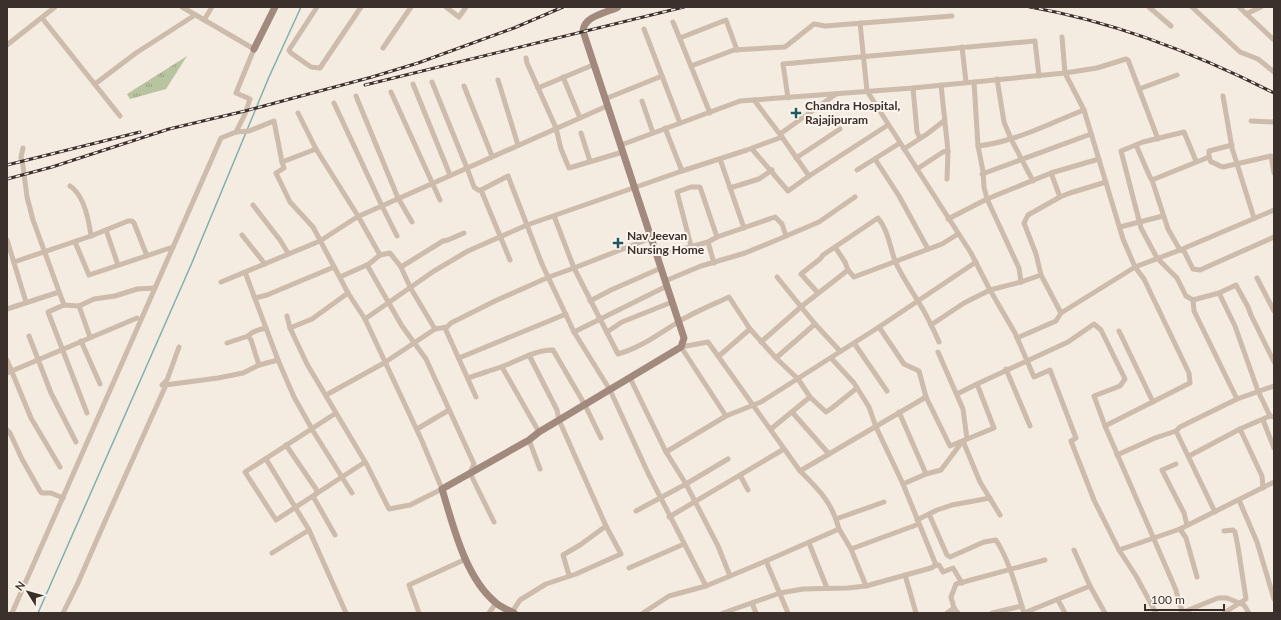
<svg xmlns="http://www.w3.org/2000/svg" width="1281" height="620" viewBox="0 0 1281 620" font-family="Lato,sans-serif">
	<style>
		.park { fill: url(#park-tufts) }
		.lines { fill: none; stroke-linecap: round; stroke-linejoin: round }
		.stream { stroke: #7fb0b2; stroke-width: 1.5 }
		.street { stroke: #cdbbac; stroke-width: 5 }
		.secondary { stroke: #a18a7d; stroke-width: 7 }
		.rail-casing { stroke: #3b302b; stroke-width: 3 }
		.rail { stroke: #fbf5ee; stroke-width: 1.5; stroke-dasharray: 4.5; stroke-linecap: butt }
		.poi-dot { fill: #1f5a5e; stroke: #fbf5ee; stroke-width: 1.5 }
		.labels { text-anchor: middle; stroke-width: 4; stroke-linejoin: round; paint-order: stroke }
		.poi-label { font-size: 12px; font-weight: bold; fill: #3b302b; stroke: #fbf5ee; text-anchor: start }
	</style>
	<defs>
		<pattern id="park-tufts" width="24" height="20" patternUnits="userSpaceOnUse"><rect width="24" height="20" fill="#b8c4a0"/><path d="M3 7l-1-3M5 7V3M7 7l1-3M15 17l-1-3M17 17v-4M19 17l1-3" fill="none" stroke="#97a083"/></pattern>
	</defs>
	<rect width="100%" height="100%" fill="#f4ebe1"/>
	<!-- park -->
	<polygon class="park" points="187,56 166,89 130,99 127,94"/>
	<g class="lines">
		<!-- stream -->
		<polyline class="stream" points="38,613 191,265 269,77 301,7"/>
		<!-- street -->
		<g class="street">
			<polyline points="182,7 254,49 236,93 250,99 245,114 236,132"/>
			<polyline points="317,7 289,50 291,53 311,67 320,68 361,7"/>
			<polyline points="446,7 459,17 466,7"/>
			<polyline points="1149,7 1171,26"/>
			<polyline points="1192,7 1240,52 1258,59 1274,72"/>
			<polyline points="1239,7 1274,40"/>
			<polyline points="1246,14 1261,7"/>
			<polyline points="42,18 120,116"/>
			<polyline points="204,20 212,7"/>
			<polyline points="673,22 710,113"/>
			<polyline points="860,23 867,91 971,253 990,290 1015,333 1034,377 1050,370 1076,438 1071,441 1094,500 1119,550"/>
			<polyline points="644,29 680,123"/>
			<polyline points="1062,37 1065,73 1097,68 1126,59 1128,60 1158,139"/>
			<polyline points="680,38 726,20 737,50"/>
			<polyline points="7,45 55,7"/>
			<polyline points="962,47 966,82"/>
			<polyline points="383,48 411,7"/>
			<polyline points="526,58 527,63 556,128 561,149 569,168 623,152"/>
			<polyline points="691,66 734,50 785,47 814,24 825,26 952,16"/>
			<polyline points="563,77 580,118"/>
			<polyline points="997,79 1004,122 1011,139 1033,181"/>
			<polyline points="498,80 518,145"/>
			<polyline points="432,82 467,168 474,187 478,190 481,190 508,176 542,264 574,332 610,390 648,473 706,586 766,561 788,613"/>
			<polyline points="974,82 978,146 983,171 984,187 987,199 1019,268 1021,282"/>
			<polyline points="95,84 136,53 195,15"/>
			<polyline points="413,84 450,175"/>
			<polyline points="941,85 948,151 947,179"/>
			<polyline points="464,86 492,156"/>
			<polyline points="538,88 593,65"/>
			<polyline points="913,88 917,132 920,138"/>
			<polyline points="1139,89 1177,75"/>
			<polyline points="391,92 440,200"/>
			<polyline points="356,96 398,198 412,222"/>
			<polyline points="1223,96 1232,148 1254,218"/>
			<polyline points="788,98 783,64 1035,41 1039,76"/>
			<polyline points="605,99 662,76"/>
			<polyline points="642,101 653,133"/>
			<polyline points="334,103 382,206 397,236"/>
			<polyline points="1251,121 1274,122"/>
			<polyline points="665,128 682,171"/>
			<polyline points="581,133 590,161"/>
			<polyline points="780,134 836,94"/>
			<polyline points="782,137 809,176 888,125"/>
			<polyline points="621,145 740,101 913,88 1065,73 1084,110 1123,239 1135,267 1144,279 1189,373 1190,383 1105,426"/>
			<polyline points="1136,145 1150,177 1152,180 1209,157"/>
			<path d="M1232,145L1209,151V157L1211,162C1216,163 1218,166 1223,167L1271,156L1274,173"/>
			<path d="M978,146C1015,142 1050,123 1084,110"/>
			<polyline points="23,148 21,157 23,166 27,197 33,220 64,305"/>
			<polyline points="316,149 358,216 380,255"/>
			<polyline points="752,149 788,191 809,176"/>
			<polyline points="904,149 927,134 945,120"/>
			<polyline points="796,158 840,129"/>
			<polyline points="720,159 744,228"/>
			<polyline points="875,159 899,196 928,249"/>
			<polyline points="1196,161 1184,132 1143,142 1121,151 1141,228 1157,258 1177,278 1186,296 1193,300 1219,293 1236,285 1248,307 1251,315 1274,362"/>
			<polyline points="282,162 284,168 276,173 290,202 313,227 348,293 365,319 422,441 442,489 410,505 389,509 367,465 307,364 290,328 287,316"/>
			<polyline points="917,169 943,152 948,151"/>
			<polyline points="857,170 900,143"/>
			<polyline points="1051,173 1060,197"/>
			<polyline points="982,174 1091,134"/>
			<polyline points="1152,180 1168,229 1180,250 1184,251 1193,269 1200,270 1274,237"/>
			<path d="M70,186C84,195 89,221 91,236"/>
			<polyline points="730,188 759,179 772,170"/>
			<polyline points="481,190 510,260"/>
			<polyline points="253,205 280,240 288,253"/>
			<path d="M554,216L574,268L618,354C640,348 659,334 678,322C694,312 712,305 729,297L750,329L776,358L798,379L810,397L826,412L832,408L857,388"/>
			<polyline points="948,219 987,199 1051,173 1099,159"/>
			<polyline points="1120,227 1163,216"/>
			<polyline points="106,230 118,265"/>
			<polyline points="242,235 265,264"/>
			<polyline points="7,240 26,302"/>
			<polyline points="75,242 89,275 173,247"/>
			<polyline points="708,242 714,263"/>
			<polyline points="691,246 677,192 691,187 700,187 717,237"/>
			<polyline points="835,247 845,262 848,270 854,277 942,244 958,234"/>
			<polyline points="657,256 708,242 717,237 775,217 782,224 786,236"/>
			<polyline points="14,262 91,236 128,221 132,221 134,223 147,256"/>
			<polyline points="367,265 402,326 426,359 474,464 470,473 494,522"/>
			<polyline points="401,267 443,241 448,240 464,233"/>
			<polyline points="245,272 278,360 294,397 312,429"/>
			<polyline points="340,277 369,264 380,255 390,253 401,267 410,287 435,329"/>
			<polyline points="777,277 815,324 840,351"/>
			<polyline points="1257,278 1274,311"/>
			<polyline points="665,281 701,266 745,253 772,242 819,222 855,197"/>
			<polyline points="221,282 320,241 357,217 607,106"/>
			<path d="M818,293L801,274L820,259L823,255L878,218C888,230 890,247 895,261C901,275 910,288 918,301C926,314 933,328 939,342"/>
			<polyline points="1219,293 1235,326 1258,391 1270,416"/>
			<polyline points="255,298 267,295 334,267"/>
			<polyline points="1193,300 1194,311 1237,399"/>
			<polyline points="590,301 611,290 661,268"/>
			<polyline points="79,306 90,337"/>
			<polyline points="7,309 59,292"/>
			<polyline points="1061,313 1041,275 1036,254 1024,223 1028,215 1060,197 1070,193 1106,182"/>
			<polyline points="365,319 434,271 468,251 527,225 682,171 747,150 782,137 754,100"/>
			<polyline points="931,325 964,303 990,290 1021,282 1041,275"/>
			<polyline points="879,327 904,364 919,371 926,397"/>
			<polyline points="290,328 312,319 348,293"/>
			<polyline points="445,328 476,397"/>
			<polyline points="1119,331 1153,402"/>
			<polyline points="574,332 667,286"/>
			<polyline points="607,332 622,322 672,302"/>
			<polyline points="29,336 51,393 76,442"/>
			<polyline points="248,336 251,340 259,365"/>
			<polyline points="1017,338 1056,321 1061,313 1135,267 1180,250 1274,210"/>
			<polyline points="81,341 100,384"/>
			<polyline points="761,342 802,306 848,270"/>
			<path d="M227,343L248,336C253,331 260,329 266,328"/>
			<polyline points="854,343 887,391"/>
			<polyline points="938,352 963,409 967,439"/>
			<polyline points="719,356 750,329"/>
			<polyline points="459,358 566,314"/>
			<polyline points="776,358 815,324"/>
			<polyline points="7,360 31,418 60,467"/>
			<polyline points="502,367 539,432"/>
			<polyline points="1006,369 1030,426"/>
			<polyline points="7,373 137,318"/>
			<path d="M468,378C479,374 490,371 501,367C518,361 534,350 553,350L585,405L601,438"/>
			<polyline points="630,378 666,452 686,484 718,546 730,576"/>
			<polyline points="165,385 218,378 243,373 259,365 278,360"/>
			<polyline points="959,393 977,384"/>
			<polyline points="328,394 384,363 435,329 447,327 451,323 495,301 549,277 574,268 651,238"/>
			<polyline points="792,412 829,454"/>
			<polyline points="899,412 926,474"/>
			<polyline points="87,413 48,312 64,305 79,306 94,299 115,296 137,289 155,288"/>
			<polyline points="336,413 245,472 276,520 365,462"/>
			<polyline points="726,416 681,347 708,342 800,471 926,397 950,446 994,428 977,384 1068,342 1094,324 1101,330 1125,379 1120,386 1094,396 1105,426 1176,590 1179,603 1183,612"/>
			<polyline points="1263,420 1274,448"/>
			<polyline points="417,429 449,410"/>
			<polyline points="771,429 810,397"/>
			<polyline points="1240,429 1262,476 1263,488"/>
			<polyline points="7,430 10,433 22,459 40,491 42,493 51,493 63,498"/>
			<polyline points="313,431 352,493"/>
			<polyline points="1176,431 1215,512"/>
			<polyline points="529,440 540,469"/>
			<polyline points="963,441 980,482 1000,515"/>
			<polyline points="286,445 316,489 317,493 314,496 314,498 335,535"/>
			<polyline points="666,452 726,416 761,402 879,327 976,262"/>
			<polyline points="1117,455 1155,438 1176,431 1180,427 1237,399 1274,386"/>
			<polyline points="1189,456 1240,429 1270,416 1274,417"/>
			<polyline points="266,459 309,530 346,613"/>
			<polyline points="1176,464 1162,470 1184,513 1187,525"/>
			<polyline points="740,475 748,490"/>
			<polyline points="903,484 926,474 941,470 962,442"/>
			<polyline points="1239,500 1257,542 1274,599"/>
			<polyline points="636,511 686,484 728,459"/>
			<path d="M929,514L947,555L950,557L984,542L996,540C1009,560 1017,590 1024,613"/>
			<polyline points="669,517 784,449"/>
			<polyline points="836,519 884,502"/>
			<polyline points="917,520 937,510 952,505 990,498"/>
			<polyline points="839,529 851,549 866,586"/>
			<polyline points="1180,529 1186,538 1197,577"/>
			<polyline points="809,543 827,588"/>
			<polyline points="851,549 919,524"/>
			<polyline points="1074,550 1090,586 1105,613"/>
			<polyline points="272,553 309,530"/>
			<path d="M766,561L839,529C832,502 819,490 800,471"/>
			<polyline points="936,565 939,565 943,572 953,568 962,583"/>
			<polyline points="629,568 684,544"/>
			<polyline points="569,575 563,555 580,545 606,526"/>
			<polyline points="905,575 916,613"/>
			<polyline points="1058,600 1065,613"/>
			<polyline points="752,603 756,613"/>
			<polyline points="512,612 520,600 546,584 576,574 621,554 606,526 559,420 557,410 529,355"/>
			<polyline points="12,613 221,138 236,132 249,131 274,121 282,162 316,149 298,113"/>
			<polyline points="63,613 77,585 106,519 166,385 162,385 167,380 179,347"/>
			<polyline points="419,613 409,585 466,559"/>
			<polyline points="489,613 496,603"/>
			<polyline points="643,613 669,596 706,586"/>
			<polyline points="723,613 780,593 803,589 848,588 866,586 931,568 936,565 903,484 876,427 869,407 854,383 831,358"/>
			<polyline points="947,613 954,608"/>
			<polyline points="958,613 954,608 951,597 956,584 1045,560"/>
			<polyline points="992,613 1022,606"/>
			<polyline points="1024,613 1090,586"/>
			<polyline points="1156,613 1136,576 1119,550 1180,529 1274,482"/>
			<polyline points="1181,613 1218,598 1227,598 1244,605 1249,613"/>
			<polyline points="1224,613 1246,599 1238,547 1235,532 1233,530 1224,531"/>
		</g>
		<!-- secondary -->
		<g class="secondary">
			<polyline points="254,49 275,7"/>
			<path d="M514,613C508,610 500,607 495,602C465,577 453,525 442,489L529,440L539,432L681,347L684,338L583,31C584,16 606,13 618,7"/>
		</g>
		<!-- rail casing -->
		<g class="rail-casing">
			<g id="rail">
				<path d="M1030,7C1116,22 1197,54 1274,93"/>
				<polyline points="365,85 684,7"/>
				<polyline points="7,165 140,132"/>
				<polyline points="7,179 52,167 169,129 245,111 372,77 418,63 514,28 563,7"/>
			</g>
		</g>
		<!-- rail -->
		<use href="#rail" class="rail"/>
	</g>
	<!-- markers -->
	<g class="poi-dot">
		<path d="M794 107h4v4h4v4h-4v4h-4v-4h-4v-4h4z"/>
		<path d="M616 237h4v4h4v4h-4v4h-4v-4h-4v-4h4z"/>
	</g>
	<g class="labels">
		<!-- poi labels -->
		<g class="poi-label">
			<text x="805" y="110">Chandra Hospital,<tspan x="805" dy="14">Rajajipuram</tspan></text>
			<text x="627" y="240">Nav Jeevan<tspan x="627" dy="14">Nursing Home</tspan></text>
		</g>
	</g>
	<!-- border -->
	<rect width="1281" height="620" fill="none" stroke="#3b302b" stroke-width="16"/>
	<!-- north arrow -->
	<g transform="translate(28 592) rotate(307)" stroke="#fbf5ee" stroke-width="3" paint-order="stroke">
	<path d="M0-3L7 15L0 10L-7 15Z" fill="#3b302b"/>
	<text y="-6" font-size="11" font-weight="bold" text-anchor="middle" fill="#3b302b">N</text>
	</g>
	<!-- scale -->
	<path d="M1145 604v6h79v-6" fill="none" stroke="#3b302b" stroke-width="2"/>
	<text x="1151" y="604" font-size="12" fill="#3b302b" stroke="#fbf5ee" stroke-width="3" paint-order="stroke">100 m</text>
</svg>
